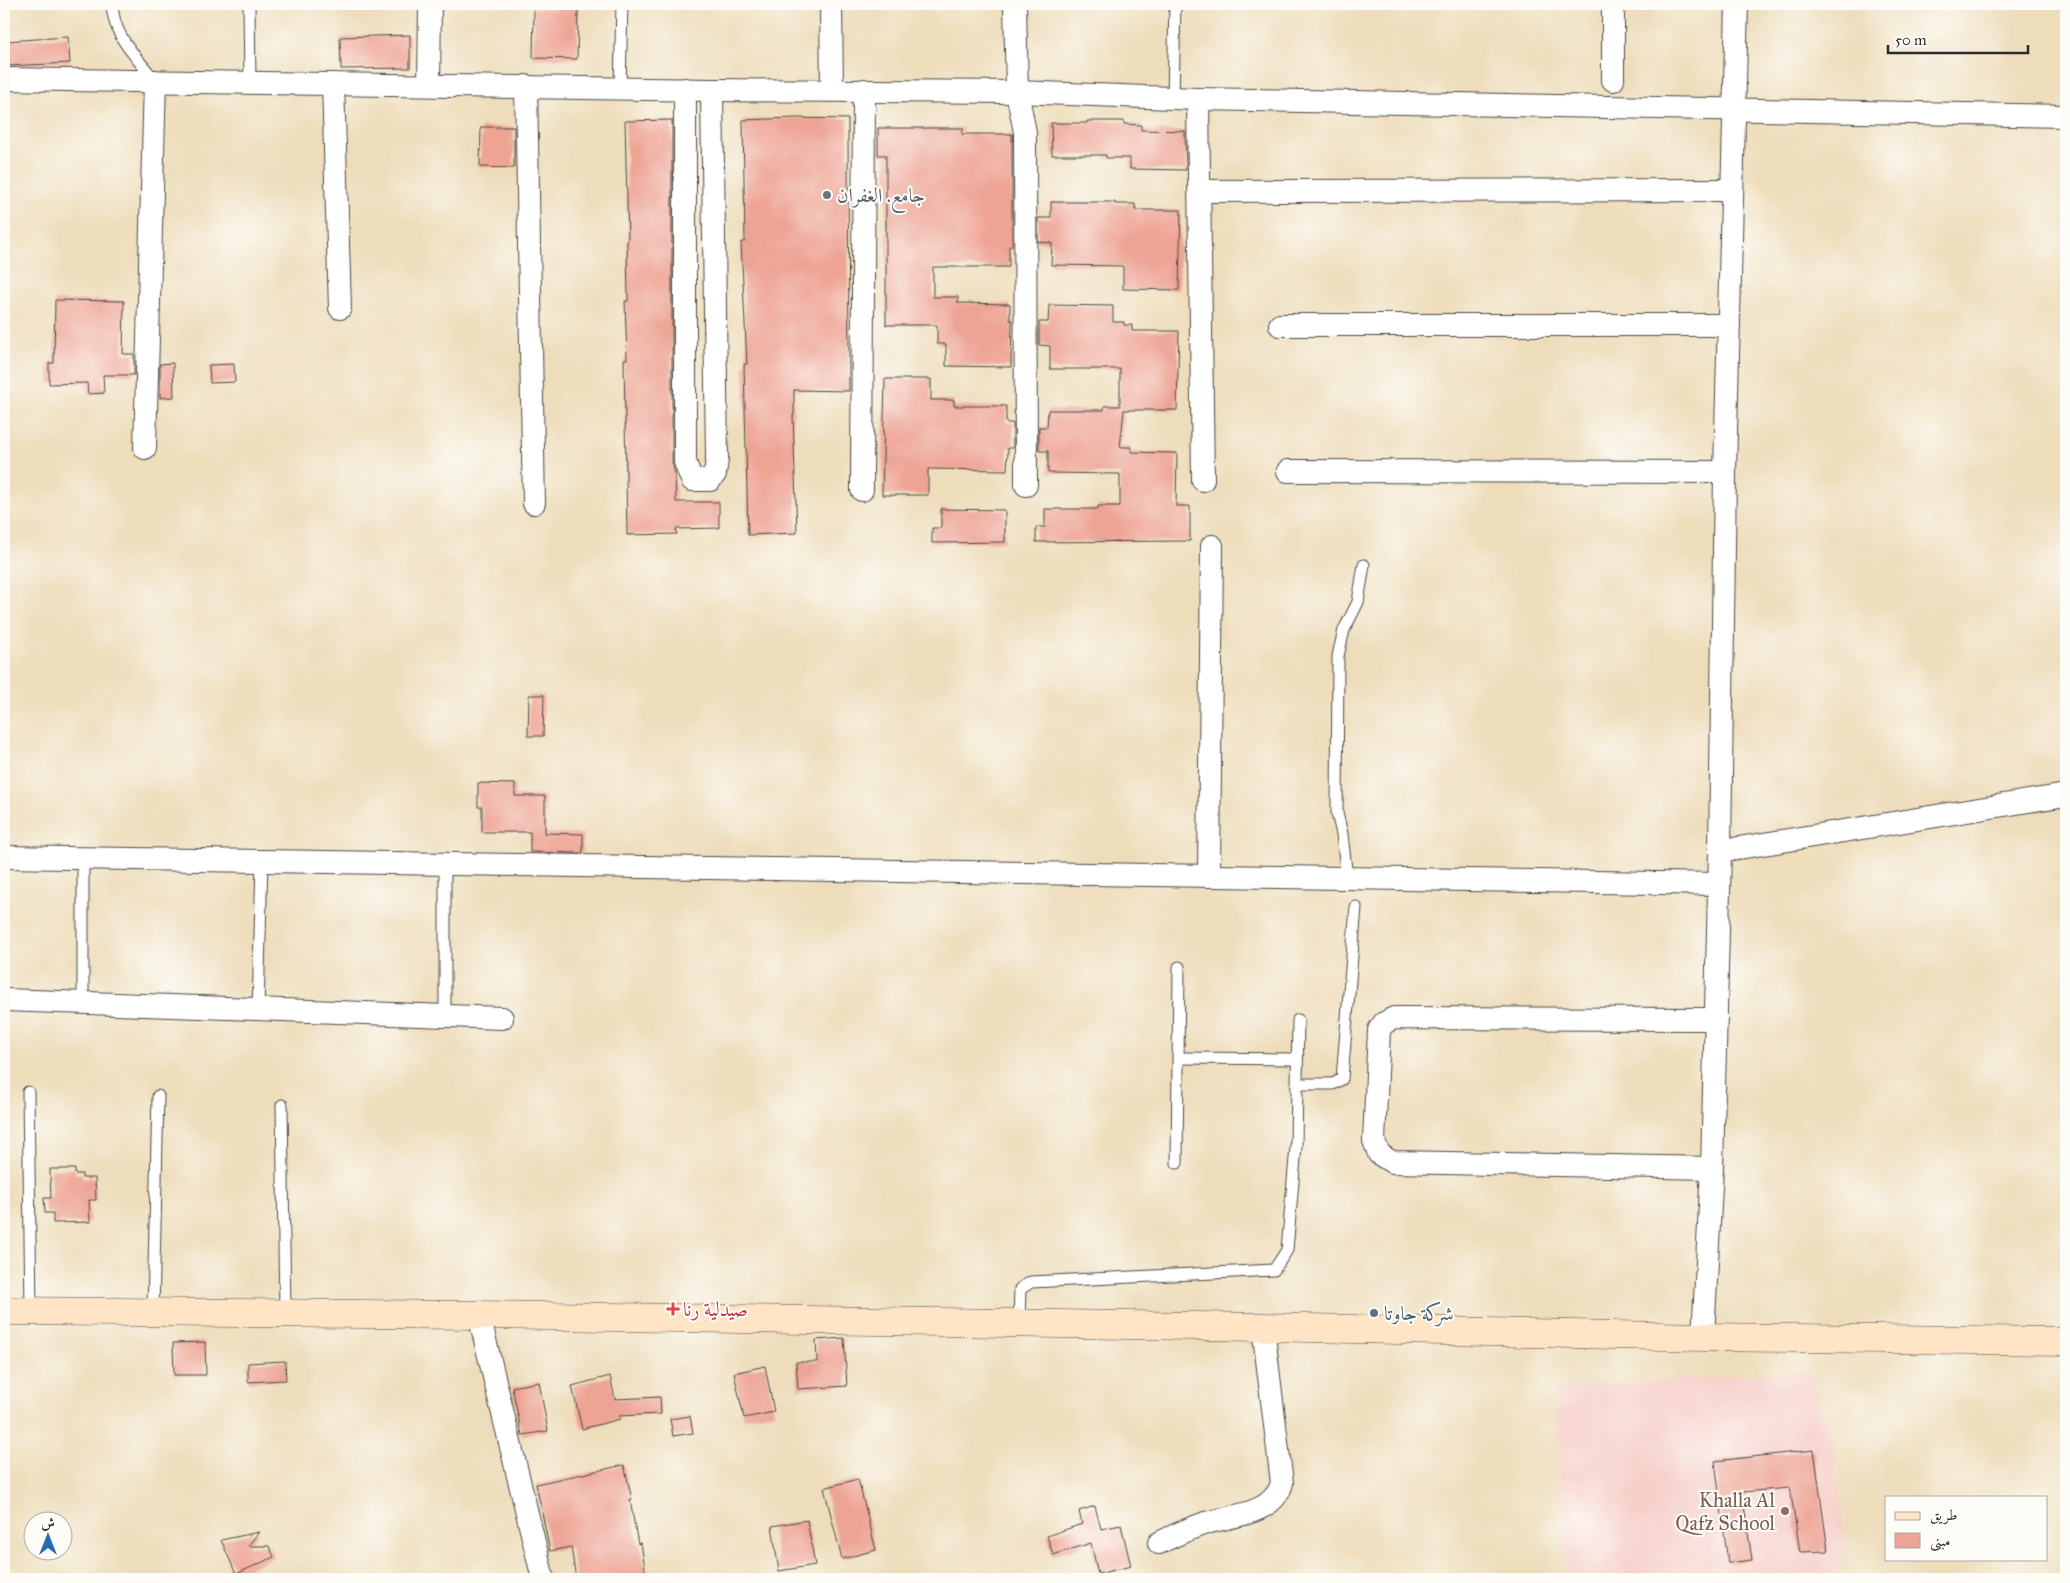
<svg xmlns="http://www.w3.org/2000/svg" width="2070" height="1583" viewBox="0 0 2070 1583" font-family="'IM FELL Great Primer',Amiri,serif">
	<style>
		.built { fill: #f7d0cb }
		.building { fill: #eea495 }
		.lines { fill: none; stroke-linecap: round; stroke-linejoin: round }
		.lane-casing { stroke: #484641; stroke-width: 13 }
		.street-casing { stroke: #484641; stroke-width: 24 }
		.secondary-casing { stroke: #484641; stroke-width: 29 }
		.lane { stroke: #fff; stroke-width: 11 }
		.street { stroke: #fff; stroke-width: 22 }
		.secondary { stroke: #ffe4c6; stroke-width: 28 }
		.worship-dot { fill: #6b7280; stroke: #fdfcf7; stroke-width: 2 }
		.health-dot { fill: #e0444e; stroke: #fdfcf7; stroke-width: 2 }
		.service-dot { fill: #5c6f8a; stroke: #fdfcf7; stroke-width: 2 }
		.education-dot { fill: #8d6e63; stroke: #fdfcf7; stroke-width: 2 }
		.labels { text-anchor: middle; stroke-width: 4; stroke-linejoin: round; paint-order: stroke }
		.worship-label { font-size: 20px; fill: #5b616d; stroke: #fdfcf7; text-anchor: start }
		.health-label { font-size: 20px; fill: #be3a42; stroke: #fdfcf7; text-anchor: start }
		.service-label { font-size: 20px; fill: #4e5e75; stroke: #fdfcf7; text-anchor: start }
		.education-label { font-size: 20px; fill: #785e54; stroke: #fdfcf7; text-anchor: end }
	</style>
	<rect width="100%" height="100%" fill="#fdfcf7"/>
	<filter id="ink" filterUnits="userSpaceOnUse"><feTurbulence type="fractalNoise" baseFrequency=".02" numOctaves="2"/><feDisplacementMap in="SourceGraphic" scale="10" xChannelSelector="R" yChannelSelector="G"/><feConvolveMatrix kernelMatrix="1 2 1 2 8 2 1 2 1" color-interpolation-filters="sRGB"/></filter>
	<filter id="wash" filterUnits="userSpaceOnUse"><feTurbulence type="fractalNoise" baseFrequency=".0096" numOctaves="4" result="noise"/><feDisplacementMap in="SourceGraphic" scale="20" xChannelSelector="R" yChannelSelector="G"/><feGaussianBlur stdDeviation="1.12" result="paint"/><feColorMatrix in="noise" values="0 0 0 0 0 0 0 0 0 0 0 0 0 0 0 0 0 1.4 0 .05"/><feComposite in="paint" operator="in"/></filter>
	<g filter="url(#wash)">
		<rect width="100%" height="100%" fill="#edb"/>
		<!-- built -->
		<polygon class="built" points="1808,1371 1834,1454 1842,1516 1845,1545 1833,1579 1567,1579 1554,1388"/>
		<g id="blocks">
			<!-- building -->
			<g class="building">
				<polygon points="534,8 578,9 577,59 533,58"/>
				<polygon points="410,35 410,68 341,69 340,37"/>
				<polygon points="68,37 70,63 7,66 5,41"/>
				<polygon points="795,118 848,119 849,391 794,390 794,415 793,415 797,533 748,535 744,364 747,364 741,242 745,242 743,120"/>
				<polygon points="672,120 672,462 675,474 676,502 719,502 719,528 676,529 677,534 627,535 624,359 627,359 625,301 628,301 627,240 628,240 625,121"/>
				<polygon points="1087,121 1124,121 1124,124 1141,125 1141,130 1185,131 1186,170 1130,169 1130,158 1106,158 1106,155 1052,155 1051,123 1087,123"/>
				<polygon points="481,127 514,127 514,168 480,167"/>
				<polygon points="878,128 963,128 962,134 1012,134 1012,246 1009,246 1009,267 933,267 933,297 958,297 958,303 1010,304 1010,320 1012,320 1011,367 946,366 946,344 937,344 937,325 886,325 886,155 878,155"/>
				<polygon points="1051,202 1115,202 1115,204 1135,204 1135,210 1181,210 1179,290 1123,289 1123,266 1051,265 1052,243 1038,242 1038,218 1051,218"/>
				<polygon points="55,300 124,301 123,354 134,354 134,375 103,375 104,393 88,394 87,383 49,384 49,363 54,363"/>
				<polygon points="1049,305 1113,306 1113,322 1124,322 1124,325 1132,325 1132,331 1179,331 1177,410 1124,410 1120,447 1131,447 1131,452 1177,453 1176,506 1190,506 1190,541 1036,542 1036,527 1045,527 1045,509 1098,509 1098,506 1120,506 1120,474 1048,473 1048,451 1039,451 1039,427 1047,427 1048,410 1104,410 1104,406 1120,406 1120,369 1050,369 1050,346 1039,345 1039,322 1048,322"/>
				<polygon points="173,363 174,397 160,398 160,364"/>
				<polygon points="234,364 235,382 210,383 209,365"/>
				<polygon points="885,379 931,379 931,400 954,400 954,406 1006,406 1006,423 1013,423 1013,448 1008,448 1007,470 928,469 928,495 882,495"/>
				<polygon points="941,509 1005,510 1005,542 932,543 932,528 941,528"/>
				<polygon points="529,695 544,695 543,736 528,736"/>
				<polygon points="478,783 515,784 515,796 545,796 545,833 583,834 583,853 530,852 530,832 482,832 482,807 478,807"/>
				<polygon points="50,1169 75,1169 75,1174 82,1174 82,1178 95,1178 96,1200 89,1200 90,1222 53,1223 53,1213 45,1213 44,1198 51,1198"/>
				<polygon points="844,1338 847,1386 798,1389 796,1362 817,1362 816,1340"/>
				<polygon points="205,1342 206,1375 174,1375 173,1343"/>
				<polygon points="285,1361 286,1380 248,1382 248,1363"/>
				<polygon points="765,1366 774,1412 744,1418 734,1373"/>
				<polygon points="610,1376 615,1399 660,1397 661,1414 619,1416 620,1419 582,1429 572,1386"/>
				<polygon points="539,1382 548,1431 522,1435 512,1387"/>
				<polygon points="690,1416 693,1433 673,1436 670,1419"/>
				<polygon points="1814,1450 1828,1551 1800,1552 1790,1488 1742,1492 1752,1560 1728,1563 1715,1461"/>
				<polygon points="624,1465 632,1499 630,1500 638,1544 641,1543 646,1575 621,1579 576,1579 571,1547 550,1551 536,1484"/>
				<polygon points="858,1479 876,1550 842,1559 824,1488"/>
				<polygon points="1095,1506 1101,1529 1121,1525 1131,1566 1098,1574 1091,1543 1053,1555 1047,1536 1082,1524 1079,1511"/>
				<polygon points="807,1520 815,1565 779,1571 772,1526"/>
				<polygon points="259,1532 248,1546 269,1546 274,1557 236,1574 221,1540"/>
			</g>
		</g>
	</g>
	<g filter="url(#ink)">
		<use href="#blocks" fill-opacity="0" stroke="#484641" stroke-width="1"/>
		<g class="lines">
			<!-- lane casing -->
			<g class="lane-casing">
				<g id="lane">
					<path d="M112,4C114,39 135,54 155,81"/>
					<polyline points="249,4 250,83"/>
					<polyline points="620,88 622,4"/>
					<polyline points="1173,98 1175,4"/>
					<polyline points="1347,878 1342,834 1337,813 1338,656 1344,630 1358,602 1364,565"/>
					<polyline points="83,1002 83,858"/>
					<polyline points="258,1009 262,861"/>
					<polyline points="445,1015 445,864"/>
					<polyline points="1179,1058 1297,1059"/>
					<polyline points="1297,1084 1333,1084 1342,1079 1356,907"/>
					<polyline points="28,1092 31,1311"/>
					<polyline points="282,1105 285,1313"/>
					<polyline points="1177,1163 1179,967"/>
					<polyline points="153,1312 158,1096"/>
					<polyline points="1019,1323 1020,1289 1031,1282 1274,1270 1287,1250 1296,1147 1298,1020"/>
				</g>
			</g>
			<!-- street casing -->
			<g class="street-casing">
				<g id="street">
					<polyline points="831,4 832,90"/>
					<polyline points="1015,4 1017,92 1025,132 1026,485"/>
					<polyline points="4,79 712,90 1017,92 1198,99 2066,116"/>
					<polyline points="1613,80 1613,4"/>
					<polyline points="333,84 340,308"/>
					<polyline points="429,85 430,4"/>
					<polyline points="526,86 534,503"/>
					<polyline points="685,89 685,462 692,480 710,480 715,474 717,459 712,90"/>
					<polyline points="1198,99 1203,480"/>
					<polyline points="1200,191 1732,190"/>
					<polyline points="1280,325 1729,325"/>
					<polyline points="145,448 155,81"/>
					<polyline points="1288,471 1725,472"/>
					<polyline points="862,490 864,90"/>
					<polyline points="1720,851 2066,795"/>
					<polyline points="4,857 1719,884"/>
					<polyline points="1209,876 1212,546"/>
					<polyline points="4,1000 502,1018"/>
					<polyline points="1712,1168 1392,1162 1379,1154 1374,1141 1379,1030 1384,1023 1394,1018 1716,1019"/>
					<polyline points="479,1315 543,1579"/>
					<polyline points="1703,1337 1712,1168 1720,851 1725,472 1737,4"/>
					<path d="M1159,1543C1173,1536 1188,1529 1203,1524C1230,1515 1273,1516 1282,1483L1263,1327"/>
				</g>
			</g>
			<!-- secondary casing -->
			<g class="secondary-casing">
				<polyline id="secondary" points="4,1311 479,1315 1263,1327 1703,1337 2066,1341"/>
			</g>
			<!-- lane -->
			<use href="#lane" class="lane"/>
			<!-- street -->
			<use href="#street" class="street"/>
			<!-- secondary -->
			<use href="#secondary" class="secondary"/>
		</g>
	</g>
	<!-- markers -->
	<circle class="worship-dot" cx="827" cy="195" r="5"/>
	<path class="health-dot" d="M670.5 1301.5h5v5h5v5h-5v5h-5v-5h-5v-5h5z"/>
	<circle class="service-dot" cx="1374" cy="1313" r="5"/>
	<circle class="education-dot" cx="1785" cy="1511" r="5"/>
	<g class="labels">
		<!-- worship labels -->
		<g class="worship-label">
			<text x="837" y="202">جامع. الغفران</text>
		</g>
		<!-- health labels -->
		<g class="health-label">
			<text x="683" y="1316">صيدلية رنا</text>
		</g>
		<!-- service labels -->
		<g class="service-label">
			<text x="1384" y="1320">شركة جاوتا</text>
		</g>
		<!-- education labels -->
		<g class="education-label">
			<text x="1775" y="1507">Khalla Al<tspan x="1775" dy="23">Qafz School</tspan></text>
		</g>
	</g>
	<!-- margin -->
	<rect width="2070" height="1583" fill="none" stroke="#fdfcf7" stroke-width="20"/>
	<!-- legend -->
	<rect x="1885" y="1496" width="162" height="65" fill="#fdfcf7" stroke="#a9a8a5"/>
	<rect x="1895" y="1512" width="25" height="8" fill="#ffe4c6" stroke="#a9a8a5"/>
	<text x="1930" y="1520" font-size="15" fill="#2b2b2b">طريق</text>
	<rect x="1895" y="1533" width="25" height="15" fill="#eea495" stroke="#a9a8a5"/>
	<text x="1930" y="1546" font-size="15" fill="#2b2b2b">مبنى</text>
	<!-- north arrow -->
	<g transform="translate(48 1536)"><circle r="24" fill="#fdfcf7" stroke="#a9a8a5"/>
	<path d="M0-4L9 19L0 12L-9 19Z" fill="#1f6fb2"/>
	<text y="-8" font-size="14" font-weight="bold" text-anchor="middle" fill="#2b2b2b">ش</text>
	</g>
	<!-- scale -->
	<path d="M1888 45v8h140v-8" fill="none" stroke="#2b2b2b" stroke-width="2.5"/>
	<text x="1895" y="45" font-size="15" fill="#2b2b2b" stroke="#fdfcf7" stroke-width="4" paint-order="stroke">50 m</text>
</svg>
